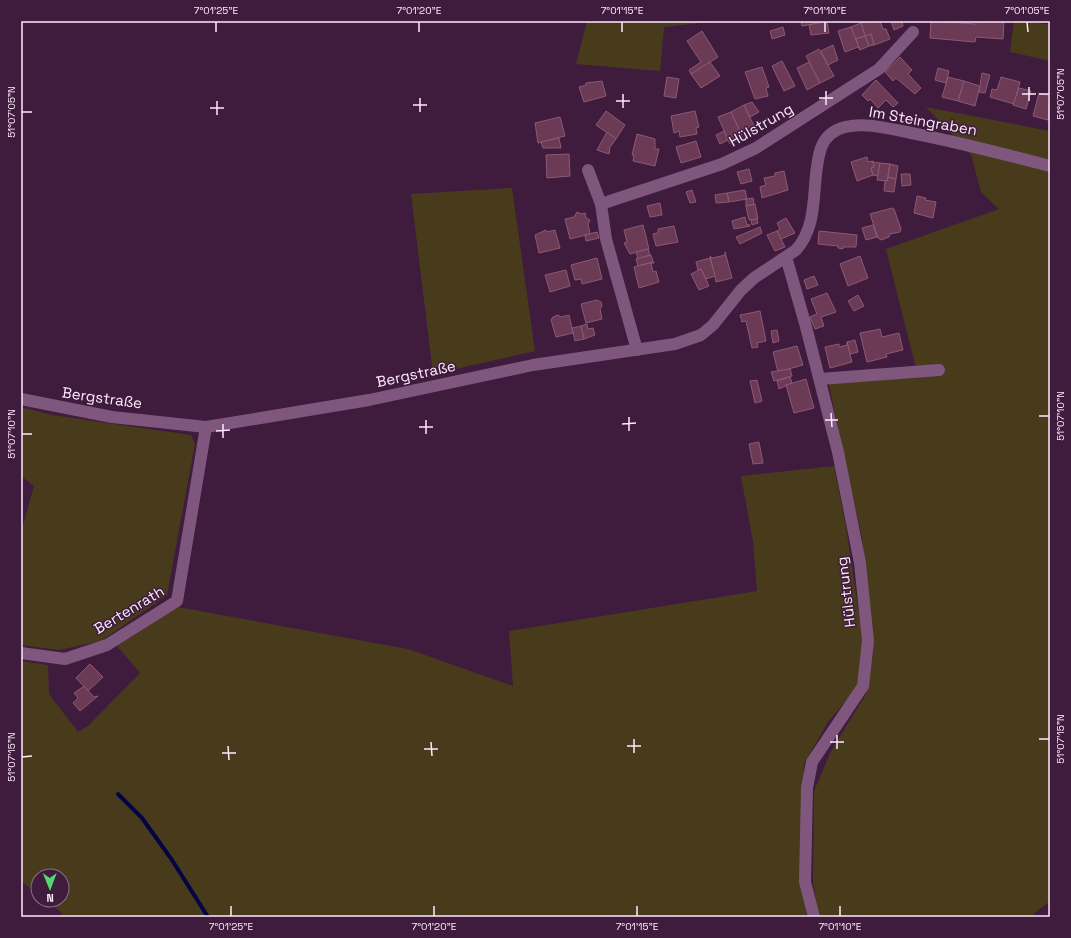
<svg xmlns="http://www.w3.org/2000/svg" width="1071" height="938" viewBox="0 0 1071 938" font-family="'Space Grotesk',sans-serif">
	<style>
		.green { fill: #483b1b }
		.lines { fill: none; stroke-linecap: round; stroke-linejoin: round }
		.stream { stroke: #040344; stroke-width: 4 }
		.building { fill: #6b3a54; stroke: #8e5974 }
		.minor { stroke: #7f567d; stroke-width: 12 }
		.ticks { fill: none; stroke: #feebfc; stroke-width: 1.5 }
		.labels { text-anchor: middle; stroke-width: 3; stroke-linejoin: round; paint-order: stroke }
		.street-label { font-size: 15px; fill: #feebfc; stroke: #3f1b3e }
		.neatline { fill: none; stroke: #feebfc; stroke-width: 1.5 }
		.ticks-label { font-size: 10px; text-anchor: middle; fill: #feebfc }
	</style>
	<rect width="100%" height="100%" fill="#3f1b3e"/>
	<!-- green -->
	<g class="green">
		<polygon points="587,21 719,21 664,27 660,71 576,64"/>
		<polygon points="1014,21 1029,21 1050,25 1050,61 1010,52"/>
		<polygon points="926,107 1050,131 1050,901 1030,917 819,917 813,883 814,791 831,751 866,694 873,652 862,538 828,381 918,376 886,249 999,209 981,192 971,155"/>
		<polygon points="512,188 535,351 433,374 411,194"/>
		<polygon points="21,407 52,415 191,435 195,444 167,595 101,641 59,650 21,645 21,532 34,486 21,476"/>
		<polygon points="834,466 846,527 863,640 857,688 828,722 804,764 803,848 800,880 807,917 59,917 62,913 46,900 62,900 62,876 38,876 38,894 21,881 21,661 48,665 49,694 78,732 88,726 140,673 117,646 178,607 408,649 513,686 509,631 757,591 753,542 741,476"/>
	</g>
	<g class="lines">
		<!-- stream -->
		<polyline class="stream" points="118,794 142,818 172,860 208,917"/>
	</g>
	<!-- building -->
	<g class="building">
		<polygon points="801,21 818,21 819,23 802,26"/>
		<polygon points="827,21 829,33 811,35 809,25"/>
		<polygon points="867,21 880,21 883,29 886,29 890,39 874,45 871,34 865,36 861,23"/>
		<polygon points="891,21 902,21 903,26 894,30"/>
		<polygon points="931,21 976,24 976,21 1004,21 1003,39 976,37 975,42 930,38"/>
		<polygon points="861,23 865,36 855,39 851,27"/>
		<polygon points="783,27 785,35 772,39 770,31"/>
		<polygon points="851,27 860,50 858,47 845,52 838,31"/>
		<polygon points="702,31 718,57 691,74 689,70 701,62 687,41"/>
		<polygon points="871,34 874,45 869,46 865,36"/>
		<polygon points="865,36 869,46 860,50 856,39"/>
		<polygon points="833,45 838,60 828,65 821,51"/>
		<polygon points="819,49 834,76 820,83 806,56"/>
		<polygon points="900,57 912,70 908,74 921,88 915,94 896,78 893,81 885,72"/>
		<polygon points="782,61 795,86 784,91 772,66"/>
		<polygon points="710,62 720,76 701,88 691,74"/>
		<polygon points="809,62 820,83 807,90 797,68"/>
		<polygon points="762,67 769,87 766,88 768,96 755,99 745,72"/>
		<polygon points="938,68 949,71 946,83 935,80"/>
		<polygon points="982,73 990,75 985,93 979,92"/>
		<polygon points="667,77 679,79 676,98 664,96"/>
		<polygon points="948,77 964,81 958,101 942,97"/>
		<polygon points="1001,77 1020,82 1014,104 990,97 992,89 997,90"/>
		<polygon points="876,80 898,103 893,107 886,100 878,108 870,99 868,101 862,95"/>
		<polygon points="602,81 606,96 584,102 579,87 586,85 586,83"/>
		<polygon points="964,81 980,86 975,106 958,101"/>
		<polygon points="1019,88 1031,91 1026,109 1013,105"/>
		<polygon points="1039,93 1050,96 1048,120 1033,116"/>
		<polygon points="752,102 759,112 750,117 744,105"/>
		<polygon points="744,105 755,128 741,134 731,112"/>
		<polygon points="606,111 625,125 616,139 596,125"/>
		<polygon points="695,111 699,127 696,128 697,134 680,137 679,131 674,133 671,116"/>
		<polygon points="731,112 743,138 730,144 718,117"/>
		<polygon points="560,117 565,136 538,143 535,123"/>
		<polygon points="724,131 728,140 720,144 716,135"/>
		<polygon points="607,132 616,139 610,147 609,154 597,150"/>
		<polygon points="637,134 655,139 655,149 659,149 655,166 633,161 634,155 632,155"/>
		<polygon points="559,138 561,148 543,148 541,142"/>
		<polygon points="696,141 701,157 681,163 676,147"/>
		<polygon points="569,154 570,176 547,178 546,155"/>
		<polygon points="867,157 868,162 873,161 874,167 871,168 873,175 857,181 851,162"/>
		<polygon points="873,162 880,163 878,176 873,175 871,168 874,167"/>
		<polygon points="880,163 890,164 887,181 877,180"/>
		<polygon points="890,164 898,166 896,179 888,177"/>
		<polygon points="749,169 752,181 741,184 737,172"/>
		<polygon points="784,171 788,190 762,198 760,187 766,185 764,178 775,176 775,173"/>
		<polygon points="901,174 910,174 911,185 902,186"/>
		<polygon points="888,177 896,179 894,192 884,191 885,181 887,181"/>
		<polygon points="692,190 696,202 690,203 686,192"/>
		<polygon points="745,190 747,199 729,202 727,193"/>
		<polygon points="727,193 729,202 716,203 715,195"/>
		<polygon points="917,196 926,198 925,200 936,202 933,218 914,213"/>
		<polygon points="753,198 754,204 746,206 746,199"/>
		<polygon points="660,203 662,215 650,217 647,206"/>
		<polygon points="755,204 758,219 749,220 746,206"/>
		<polygon points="892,208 894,209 901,229 900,232 890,234 889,237 881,240 878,238 870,214"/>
		<polygon points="577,212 581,214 585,213 586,218 590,220 588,224 590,234 570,239 565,219 574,217"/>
		<polygon points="745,217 747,225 749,224 750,226 734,229 732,221"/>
		<polygon points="786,218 795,233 781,239 777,231 780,229 777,223"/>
		<polygon points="757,219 758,223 752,225 751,220"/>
		<polygon points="643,225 649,249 630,254 624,243 627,242 624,230"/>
		<polygon points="873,225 877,237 866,240 862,228"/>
		<polygon points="674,226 678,242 656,246 653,234 658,233 658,229"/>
		<polygon points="760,227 762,233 740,244 736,237"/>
		<polygon points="546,230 547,232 555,230 560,248 539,253 535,235"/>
		<polygon points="777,231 785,247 775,251 767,235"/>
		<polygon points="819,231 857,235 856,247 843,247 843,249 838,248 838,246 818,244"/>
		<polygon points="597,232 599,238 586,241 585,235"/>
		<polygon points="648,249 650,255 638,259 636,252"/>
		<polygon points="725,252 732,278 716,282 710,256 712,258 717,257 725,255"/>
		<polygon points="651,255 653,262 638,266 636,259"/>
		<polygon points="860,256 868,278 848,286 840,264"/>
		<polygon points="597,258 602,279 582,284 581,279 575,280 571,265"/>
		<polygon points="710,258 715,276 706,279 701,269 698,270 696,262"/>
		<polygon points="654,262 654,263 651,263 653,272 656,271 659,282 639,288 634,267"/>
		<polygon points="701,269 709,286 699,290 691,274"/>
		<polygon points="566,270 570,286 550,292 545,275"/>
		<polygon points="814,276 818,285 807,289 804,280"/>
		<polygon points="827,293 836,312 821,317 824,326 815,329 810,317 817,314 811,299"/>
		<polygon points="858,295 864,306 854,311 848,301"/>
		<polygon points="597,300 601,302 602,306 600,309 602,319 586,323 581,304"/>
		<polygon points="760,311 766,341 757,343 758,347 752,348 746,321 742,322 740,315"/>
		<polygon points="558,315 561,317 569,315 573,333 556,337 551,320 553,317"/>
		<polygon points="587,324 588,329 593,328 595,335 584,339 581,326"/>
		<polygon points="581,326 584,339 575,341 572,328"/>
		<polygon points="880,329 882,337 899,333 903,350 886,354 887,357 867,362 860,333"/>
		<polygon points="777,330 779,341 773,343 771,331"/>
		<polygon points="855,340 858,352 850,354 847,342"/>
		<polygon points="847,342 852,362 830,368 825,347 839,344 839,347 847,345"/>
		<polygon points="797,346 803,365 778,372 773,352"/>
		<polygon points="790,369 792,376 774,381 771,372"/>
		<polygon points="790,377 792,383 779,389 777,381"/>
		<polygon points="806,379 814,408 794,413 786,385"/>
		<polygon points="757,380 762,401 755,403 750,381"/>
		<polygon points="759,442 763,463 753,464 749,444"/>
		<polygon points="90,664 103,677 88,691 76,678"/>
		<polygon points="84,686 94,697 98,696 80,711 73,703 78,698 74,693"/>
	</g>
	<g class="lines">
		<!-- minor -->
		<g class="minor">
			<polyline points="588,170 601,204 606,239 637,350"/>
			<polyline points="601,204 722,164 756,148 879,69 913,32"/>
			<polyline points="786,257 805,323 838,452 860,563 868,641 863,686 812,762 807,788 805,882 814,917"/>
			<polyline points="820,379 939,370"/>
			<path d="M21,399L112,417L206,427L369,400L533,365L675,344L701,335L713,325L741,290L754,278L796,250C821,222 810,181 821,148C825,137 833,130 845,127C866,122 890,129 911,133C958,142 1004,154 1050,166"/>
			<polyline points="21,653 65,659 107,645 177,601 206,427"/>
		</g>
	</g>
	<!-- ticks -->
	<path class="ticks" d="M216,22V32M419,22V32M622,22V32M825,22V32M1027,22L1028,32M1029,87V101M826,91V105M623,94V108M1022,94H1036M1039,94H1049M420,98V112M819,98H833M217,101V115M616,101H630M413,105H427M210,108H224M22,112H32M831,413L832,427M1039,416H1049M629,417V431M426,420V434M825,420H838M223,424V438M622,424L636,423M419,427H433M216,431L230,430M22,434H32M837,735V749M634,739V753M1039,739H1049M431,742L432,756M830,742H844M228,746L229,760M627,746H641M424,749H438M222,753H236M22,757L32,756M231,906V916M434,906V916M637,906V916M840,906V916"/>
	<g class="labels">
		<!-- street labels -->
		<g class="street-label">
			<text transform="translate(923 121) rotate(10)" y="5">Im Steingraben</text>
			<text transform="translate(761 125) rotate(-30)" y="5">Hülstrung</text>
			<text transform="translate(416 374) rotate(-12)" y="5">Bergstraße</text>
			<text transform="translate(102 398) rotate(8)" y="5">Bergstraße</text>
			<text transform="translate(846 592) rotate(-97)" y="5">Hülstrung</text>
			<text transform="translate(129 610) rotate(-31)" y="5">Bertenrath</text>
		</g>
	</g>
	<!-- border -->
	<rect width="1071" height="938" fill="none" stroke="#3f1b3e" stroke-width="44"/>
	<!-- north arrow -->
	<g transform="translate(50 888) rotate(179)"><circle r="19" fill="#3f1b3e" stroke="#8b6e8a"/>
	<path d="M0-3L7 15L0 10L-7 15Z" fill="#56d671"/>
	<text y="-6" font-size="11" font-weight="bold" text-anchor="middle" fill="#feebfc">N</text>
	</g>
	<rect x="22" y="22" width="1027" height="894" class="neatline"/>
	<g class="ticks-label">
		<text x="216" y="14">7°01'25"E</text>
		<text x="419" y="14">7°01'20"E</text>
		<text x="622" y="14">7°01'15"E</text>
		<text x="825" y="14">7°01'10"E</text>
		<text x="1027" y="14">7°01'05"E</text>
		<text transform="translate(1060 94) rotate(-90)" y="4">51°07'05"N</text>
		<text transform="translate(11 112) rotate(-90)" y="4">51°07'05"N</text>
		<text transform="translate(1060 416) rotate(-90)" y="4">51°07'10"N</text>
		<text transform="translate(11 434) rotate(-90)" y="4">51°07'10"N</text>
		<text transform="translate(1060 739) rotate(-90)" y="4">51°07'15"N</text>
		<text transform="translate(11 757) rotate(-90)" y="4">51°07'15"N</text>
		<text x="231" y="930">7°01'25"E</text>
		<text x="434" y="930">7°01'20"E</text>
		<text x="637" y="930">7°01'15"E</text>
		<text x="840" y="930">7°01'10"E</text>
	</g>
</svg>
